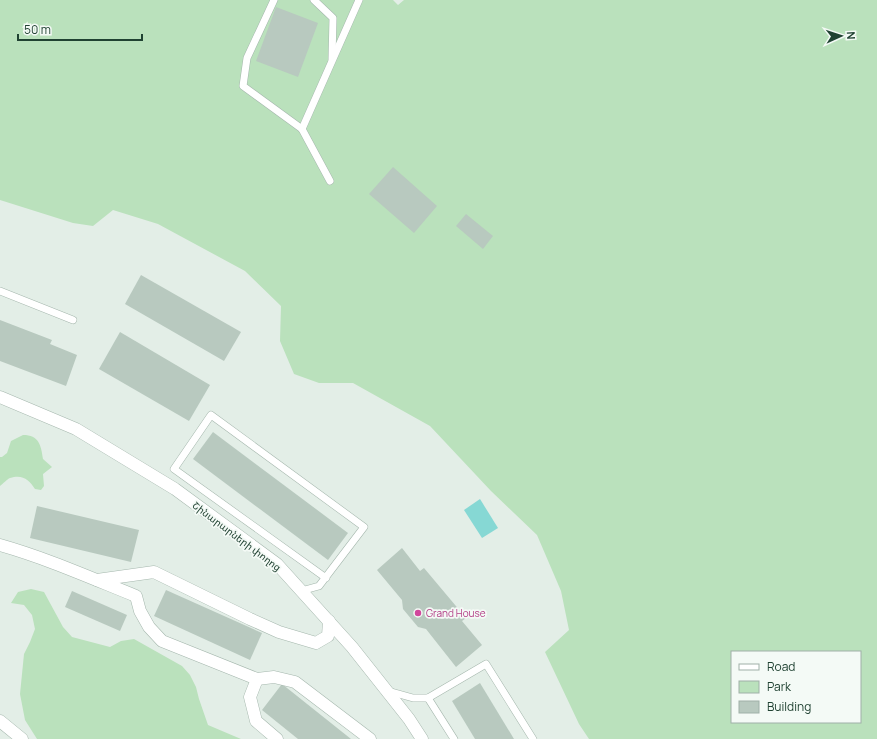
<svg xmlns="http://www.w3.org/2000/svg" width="877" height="739" viewBox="0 0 877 739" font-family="Manrope,'Noto Sans Armenian',sans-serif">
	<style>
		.green { fill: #bae1bc; fill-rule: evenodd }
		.water { fill: #86d8d4 }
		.building { fill: #b8c9bf }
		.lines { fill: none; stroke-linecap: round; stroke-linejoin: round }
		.service-casing { stroke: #a5b7ad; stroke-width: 8 }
		.minor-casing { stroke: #a5b7ad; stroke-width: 13 }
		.service { stroke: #fff; stroke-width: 7 }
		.minor { stroke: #fff; stroke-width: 12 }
		.hotel-dot { fill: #d1479c; stroke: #f4faf6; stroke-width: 1.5 }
		.labels { text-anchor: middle; stroke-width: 3.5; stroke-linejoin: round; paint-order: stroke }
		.street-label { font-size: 10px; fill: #204232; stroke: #f4faf6 }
		.hotel-label { font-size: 10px; fill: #b23c85; stroke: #f4faf6; text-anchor: start }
	</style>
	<rect width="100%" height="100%" fill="#e3eee7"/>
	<!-- green -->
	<g class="green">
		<path d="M0,0H393L398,5L404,0H877V739H589L579,724L545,652L569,630L561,591L537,535L491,491L430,426L353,383H319L294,374L280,341L281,306L245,271L158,224L113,210L93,226L73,223L0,200ZM732,652H860V722H732Z"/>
		<path d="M23,435C39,435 41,445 43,459L52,467L43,474L44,486L41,490L35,489C29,480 23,474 10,478C7,479 3,484 0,486V457H2L7,453L11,441Z"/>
		<polygon points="31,589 44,592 63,627 72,637 110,647 121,641 134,639 182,666 190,675 196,687 199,699 208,725 241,739 37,739 25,720 20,694 24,654 30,642 35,629 32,615 24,605 11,603 18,592"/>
	</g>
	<!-- water -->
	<polygon class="water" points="480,499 498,528 482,538 464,510"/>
	<!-- building -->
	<g class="building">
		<polygon points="276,7 318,23 298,77 256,61"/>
		<polygon points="393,167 437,206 414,233 369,194"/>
		<polygon points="466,214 493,236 483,249 456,226"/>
		<polygon points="141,275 241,332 224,361 125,304"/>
		<polygon points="0,320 52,340 50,344 77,355 66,386 0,361"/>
		<polygon points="120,332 210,385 189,421 99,369"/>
		<polygon points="213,432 348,533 328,560 193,459"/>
		<polygon points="37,506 139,530 131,562 30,538"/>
		<polygon points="402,548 420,571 424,568 466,618 462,621 482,645 456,667 426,629 418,627 403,609 402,600 377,570"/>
		<polygon points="166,590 262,633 250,660 154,616"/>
		<polygon points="72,591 127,615 120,631 65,607"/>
		<polygon points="480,683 514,739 475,739 452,701"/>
		<polygon points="282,684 351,739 298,739 262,710"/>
	</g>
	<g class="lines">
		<!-- service casing -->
		<g class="service-casing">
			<g id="service">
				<polyline points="274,0 247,58 243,86 302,129"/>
				<polyline points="314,0 333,18 332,59"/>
				<polyline points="330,181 302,129 359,0"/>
				<polyline points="0,291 73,320"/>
				<polyline points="301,591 319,586 364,527 211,415 174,469 326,578"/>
				<polyline points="388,691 413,698 428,698 486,664 533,739"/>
				<polyline points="428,698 454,739"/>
			</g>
		</g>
		<!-- minor casing -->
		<g class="minor-casing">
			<g id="minor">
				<polyline points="0,397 76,429 175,489 277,564 352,647 409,719 422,739"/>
				<path d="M0,545C46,558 91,578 136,596L140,611L149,627L162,641L257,679L250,697L256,721L277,739"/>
				<polyline points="97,580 154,572 250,619 279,632 316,643 328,636 329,621"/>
				<polyline points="257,679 274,677 295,682 370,739"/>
				<polyline points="0,721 22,739"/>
			</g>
		</g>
		<!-- service -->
		<use href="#service" class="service"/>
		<!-- minor -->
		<use href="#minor" class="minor"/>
	</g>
	<!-- markers -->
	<circle class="hotel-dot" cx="418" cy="613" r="4"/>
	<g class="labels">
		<!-- street labels -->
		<g class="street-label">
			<text transform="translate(237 536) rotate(37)" y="4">Շինարարների փողոց</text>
		</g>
		<!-- hotel labels -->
		<g class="hotel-label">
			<text x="426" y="617">Grand House</text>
		</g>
	</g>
	<!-- legend -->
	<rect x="731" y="651" width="130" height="72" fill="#f4faf6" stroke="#9fb0a8"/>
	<rect x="739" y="664" width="20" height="6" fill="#ffffff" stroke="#9fb0a8"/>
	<text x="767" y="671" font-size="12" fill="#204232">Road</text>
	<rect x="739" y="681" width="20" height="12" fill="#bae1bc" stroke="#9fb0a8"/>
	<text x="767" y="691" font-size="12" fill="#204232">Park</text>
	<rect x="739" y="701" width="20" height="12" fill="#b8c9bf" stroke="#9fb0a8"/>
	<text x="767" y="711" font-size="12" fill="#204232">Building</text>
	<!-- north arrow -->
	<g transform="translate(841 36) rotate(87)" stroke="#f4faf6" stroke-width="3" paint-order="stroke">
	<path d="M0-3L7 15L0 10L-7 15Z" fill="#204232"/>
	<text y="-6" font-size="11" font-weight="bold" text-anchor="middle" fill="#204232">N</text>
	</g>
	<!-- scale -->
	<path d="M18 34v6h124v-6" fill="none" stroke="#204232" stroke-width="2"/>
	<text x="24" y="34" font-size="12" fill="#204232" stroke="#f4faf6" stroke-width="3" paint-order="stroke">50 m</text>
</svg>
